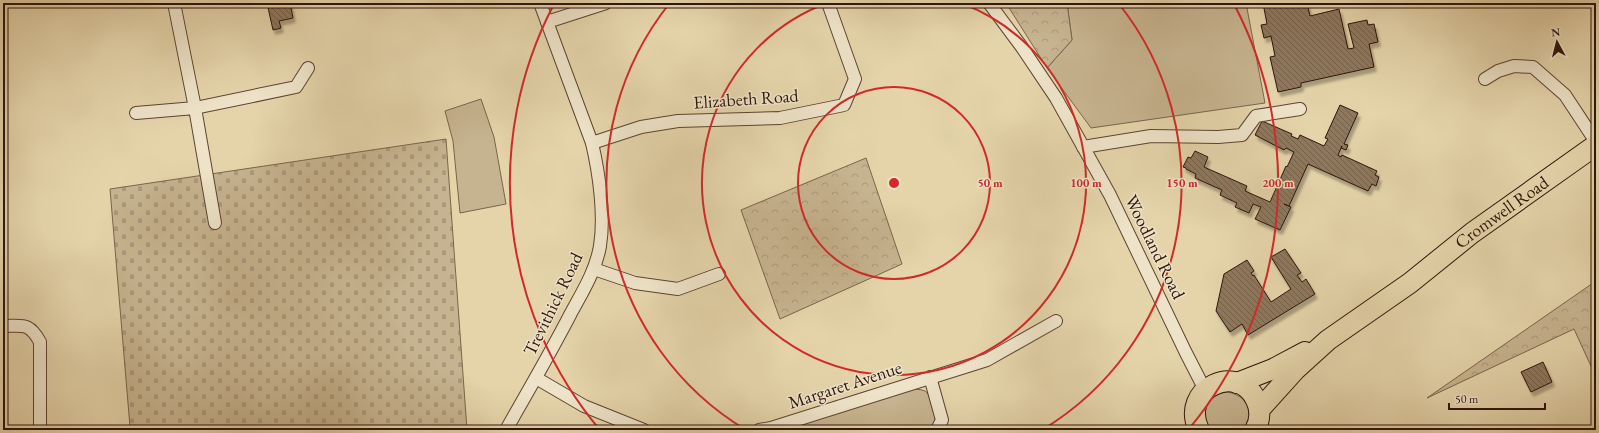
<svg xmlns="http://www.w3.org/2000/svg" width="1599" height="433" viewBox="0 0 1599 433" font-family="'EB Garamond',serif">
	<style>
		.green { fill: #c6b38f; stroke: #7a644c }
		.forest { fill: url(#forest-crowns); stroke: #7a644c }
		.cemetery { fill: url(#cemetery-stones); stroke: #7a644c }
		.building { fill: url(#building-back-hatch); stroke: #2f140a; filter: url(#shadow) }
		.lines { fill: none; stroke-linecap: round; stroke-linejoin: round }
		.minor-casing { stroke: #5c4432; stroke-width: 14 }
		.trunk-casing { stroke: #2f140a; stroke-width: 22 }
		.minor { stroke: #eee3c8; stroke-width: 12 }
		.trunk { stroke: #e5d4aa; stroke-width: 20 }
		.ring { fill: none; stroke: #d62828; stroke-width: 2 }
		.labels { text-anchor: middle; stroke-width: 3; stroke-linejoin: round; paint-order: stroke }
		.street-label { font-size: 18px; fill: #2f140a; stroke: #eee3c8 }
		.centre { fill: #d62828; stroke: #eee3c8; stroke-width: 2 }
		.ring-label { font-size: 12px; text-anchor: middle; font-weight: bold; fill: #d62828; stroke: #eee3c8; stroke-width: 3; stroke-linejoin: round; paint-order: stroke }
	</style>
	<defs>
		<pattern id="forest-crowns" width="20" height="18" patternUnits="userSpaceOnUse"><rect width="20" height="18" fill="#c6b38f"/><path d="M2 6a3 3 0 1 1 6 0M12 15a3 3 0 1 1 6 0" fill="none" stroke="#aa997a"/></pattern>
		<pattern id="cemetery-stones" width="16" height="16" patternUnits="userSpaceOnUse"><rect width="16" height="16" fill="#c6b38f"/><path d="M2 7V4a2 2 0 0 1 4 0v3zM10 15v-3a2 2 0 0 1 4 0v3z" fill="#aa997a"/></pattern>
		<pattern id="building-back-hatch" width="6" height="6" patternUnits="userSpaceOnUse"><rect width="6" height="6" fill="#8e785d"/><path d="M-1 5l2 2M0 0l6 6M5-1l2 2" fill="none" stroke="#74614b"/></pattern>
		<filter id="shadow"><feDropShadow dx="2.5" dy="4.5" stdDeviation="1" flood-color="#0004"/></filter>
	</defs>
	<rect width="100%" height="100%" fill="#e5d4aa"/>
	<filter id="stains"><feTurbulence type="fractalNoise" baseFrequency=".005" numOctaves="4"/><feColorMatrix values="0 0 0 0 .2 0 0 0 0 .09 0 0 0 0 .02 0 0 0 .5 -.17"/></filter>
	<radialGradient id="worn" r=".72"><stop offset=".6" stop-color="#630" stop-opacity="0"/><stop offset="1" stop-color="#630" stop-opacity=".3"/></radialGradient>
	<!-- green -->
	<g class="green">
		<polygon points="1067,3 1246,3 1265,103 1091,128 1047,68 1072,40"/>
		<polygon points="481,99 494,137 506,204 460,213 453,141 445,111"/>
		<path d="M909,389C914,389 920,389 925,391C931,394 936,414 935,420C934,425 931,427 928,430H784Z"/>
		<path d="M1227,392C1239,394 1253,403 1250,418C1249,422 1247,426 1245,430H1209C1198,413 1208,395 1227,392Z"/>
	</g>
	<!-- forest -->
	<g class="forest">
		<polygon points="1006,3 1067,3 1072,40 1047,68"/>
		<polygon points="866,158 902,264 780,319 741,210"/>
		<polygon points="1596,281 1596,377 1574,329 1427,398"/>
	</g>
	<!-- cemetery -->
	<polygon class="cemetery" points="446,139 467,430 142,430 130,427 110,189"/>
	<!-- building -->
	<g class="building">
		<polygon points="267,3 290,3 293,18 279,21 281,28 273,30"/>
		<polygon points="1263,3 1307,3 1310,16 1339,9 1348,49 1354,48 1348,24 1367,20 1368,25 1374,24 1378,42 1369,44 1374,67 1301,83 1301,87 1278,92 1270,57 1275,56 1271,36 1264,38 1261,25 1267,24"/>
		<polygon points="1340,105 1358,113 1344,144 1348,145 1346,150 1341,148 1342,146 1338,155 1341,157 1342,155 1377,171 1375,175 1379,177 1376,186 1372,184 1368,191 1308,164 1289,206 1284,204 1291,207 1280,230 1255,219 1261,207 1253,204 1249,213 1235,207 1237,203 1220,195 1222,190 1195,178 1196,174 1186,169 1186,168 1183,167 1188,157 1191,158 1195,151 1208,157 1204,167 1247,186 1245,191 1270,202 1286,166 1287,167 1294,152 1286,148 1284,150 1255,135 1262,121 1292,134 1291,136 1298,139 1300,135 1324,146 1328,139 1325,138"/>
		<polygon points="1285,249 1301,273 1297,275 1302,282 1306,279 1315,294 1248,335 1242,324 1230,332 1216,311 1224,274 1247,260 1254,271 1251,273 1253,276 1254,275 1271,302 1291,289 1271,257"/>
		<polygon points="1543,362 1552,382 1531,392 1521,372"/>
	</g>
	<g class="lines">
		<!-- minor casing -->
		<g class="minor-casing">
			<g id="minor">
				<polyline points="174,3 195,108 296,87 308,68"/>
				<polyline points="989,3 1021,46 1056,98 1110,195 1186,353 1205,390"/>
				<polyline points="547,22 606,3"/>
				<polyline points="1485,79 1498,71 1514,66 1533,67 1565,95 1596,142"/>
				<polyline points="136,113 195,108 215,223"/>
				<polyline points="592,143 641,127 678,121 780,118 844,105 855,79 828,3"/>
				<polyline points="1083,147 1151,136 1218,137 1242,135 1256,116 1300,109"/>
				<polyline points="594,269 635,283 678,289 719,274"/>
				<path d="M3,326C23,326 29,322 40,342V430"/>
				<polyline points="930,377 942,420 937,430"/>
				<polyline points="536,378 584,406 644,430"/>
				<path d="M506,430C528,391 551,352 571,313C583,291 596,270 600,246C605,215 599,173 592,143L540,3"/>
				<polyline points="759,430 771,428 987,360 1056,321"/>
			</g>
		</g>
		<!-- trunk casing -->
		<g class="trunk-casing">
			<g id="trunk">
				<polyline points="1237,383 1273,369 1305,352"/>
				<path id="s1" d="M1259,410L1296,369L1328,340L1410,283L1472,233L1596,145"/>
				<path d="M1199,430C1179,389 1238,361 1256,400C1261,410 1260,421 1255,430"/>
			</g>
		</g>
		<!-- minor -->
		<use href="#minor" class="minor"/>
		<!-- trunk -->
		<use href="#trunk" class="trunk"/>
	</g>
	<!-- distance rings -->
	<g class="ring">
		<circle cx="894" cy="183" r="96"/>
		<path d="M961 3A192 192 0 1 1 827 3"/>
		<path d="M746 430A288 288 0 0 1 669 4M1119 4A288 288 0 0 1 1042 430"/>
		<path d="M600 430A384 384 0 0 1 553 6M1235 6A384 384 0 0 1 1188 430"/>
	</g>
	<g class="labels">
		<!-- street labels -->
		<g class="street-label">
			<text transform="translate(746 99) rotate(-4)" y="6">Elizabeth Road</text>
			<text dy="6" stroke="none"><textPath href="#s1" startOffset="314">Cromwell Road</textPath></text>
			<text transform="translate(1155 247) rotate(64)" y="6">Woodland Road</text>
			<text transform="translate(553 304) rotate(-64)" y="6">Trevithick Road</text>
			<text transform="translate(845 385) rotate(-18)" y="6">Margaret Avenue</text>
		</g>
	</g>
	<circle cx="894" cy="183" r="6" class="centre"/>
	<g class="ring-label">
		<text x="990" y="187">50 m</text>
		<text x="1086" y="187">100 m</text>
		<text x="1182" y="187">150 m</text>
		<text x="1278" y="187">200 m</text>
	</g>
	<!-- margin -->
	<rect width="1599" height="433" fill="none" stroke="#e5d4aa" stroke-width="16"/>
	<rect x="4" y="4" width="1591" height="425" fill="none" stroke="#2f140a" stroke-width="2"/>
	<rect x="8" y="8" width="1583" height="417" fill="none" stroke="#2f140a"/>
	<!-- north arrow -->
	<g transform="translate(1557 42) rotate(353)" stroke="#eee3c8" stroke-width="3" paint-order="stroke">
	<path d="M0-3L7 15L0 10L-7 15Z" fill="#2f140a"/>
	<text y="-6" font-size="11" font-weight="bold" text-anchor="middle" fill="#2f140a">N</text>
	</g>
	<!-- scale -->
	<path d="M1449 403v6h96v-6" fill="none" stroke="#2f140a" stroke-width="2"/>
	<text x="1455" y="403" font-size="12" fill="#2f140a" stroke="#eee3c8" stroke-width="3" paint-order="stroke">50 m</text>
	<rect width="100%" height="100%" filter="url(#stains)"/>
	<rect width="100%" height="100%" fill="url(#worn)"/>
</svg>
